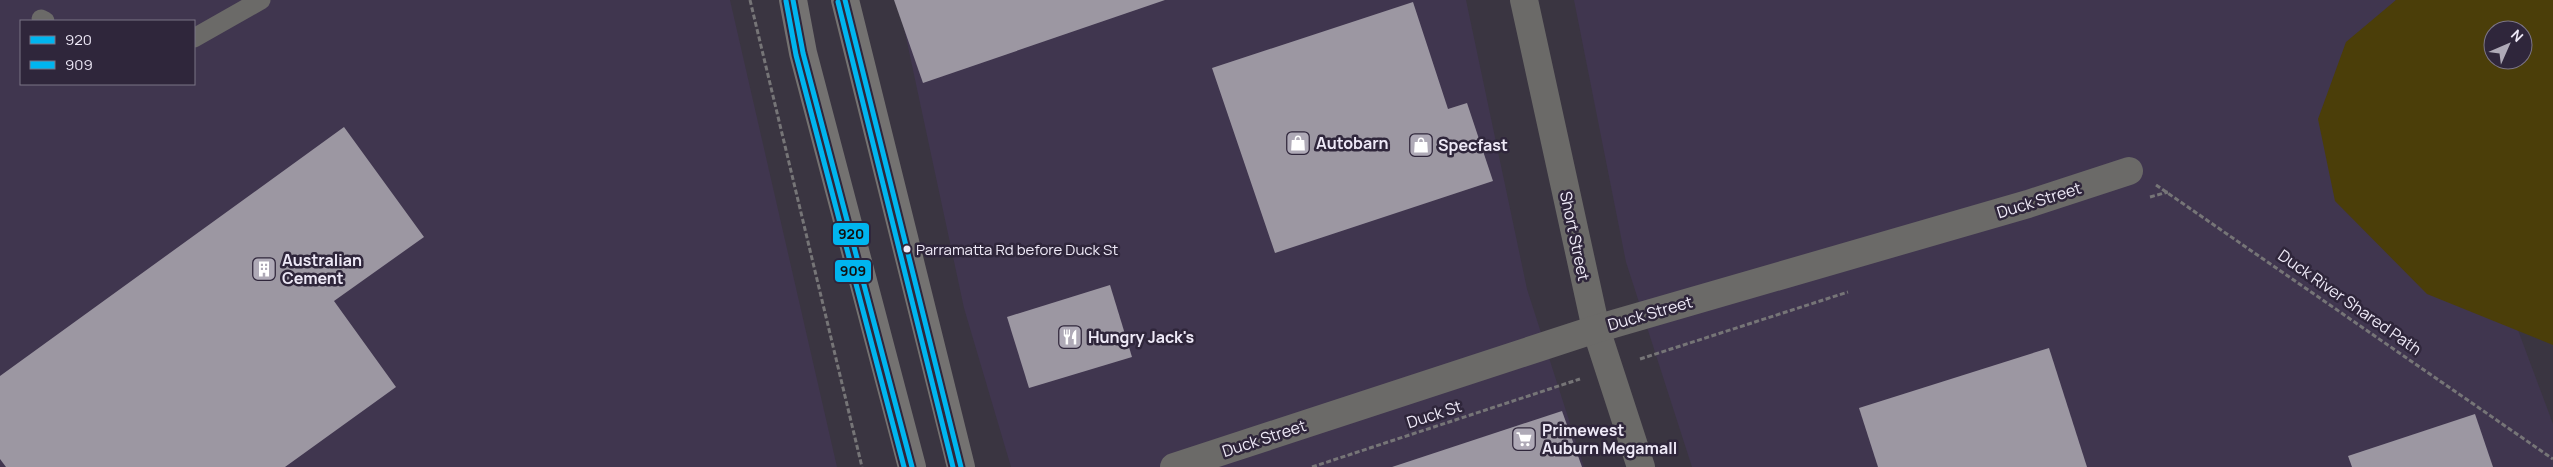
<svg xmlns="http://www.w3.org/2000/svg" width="2553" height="467" viewBox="0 0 2553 467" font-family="Manrope,sans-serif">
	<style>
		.built { fill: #40364f; fill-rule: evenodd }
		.green { fill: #4b3e09; fill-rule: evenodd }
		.building { fill: #9c97a2 }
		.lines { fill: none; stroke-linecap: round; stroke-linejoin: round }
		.path { stroke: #767577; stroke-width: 3; stroke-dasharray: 5 2.5; stroke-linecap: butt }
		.service { stroke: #6b6a68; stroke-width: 19 }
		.minor { stroke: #6b6a68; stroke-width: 28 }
		.trunk { stroke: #747271; stroke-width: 28 }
		.bus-1-casing { stroke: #2f263b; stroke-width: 9 }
		.bus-2-casing { stroke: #2f263b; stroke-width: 9 }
		.bus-1 { stroke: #00b5ef; stroke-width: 5 }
		.bus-2 { stroke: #00b5ef; stroke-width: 5 }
		.bus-dot { fill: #eee9f7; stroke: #2f263b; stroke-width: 2 }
		.labels { text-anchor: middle; stroke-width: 5; stroke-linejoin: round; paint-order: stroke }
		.bus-label { font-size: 15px; fill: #eee9f7; stroke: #2f263b; text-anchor: start }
		.poi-label { font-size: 16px; font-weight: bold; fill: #eee9f7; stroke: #2f263b; text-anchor: start }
		.street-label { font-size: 16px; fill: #eee9f7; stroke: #2f263b }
		.line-badge { stroke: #2f263b; stroke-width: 2 }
		.pale-badge-label { font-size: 14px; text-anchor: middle; font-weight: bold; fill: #111 }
	</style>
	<rect width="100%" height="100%" fill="#3a3541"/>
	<!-- built -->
	<g class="built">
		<path d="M0,0H730L837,467H0ZM21,21H194V84H21Z"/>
		<polygon points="898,0 1466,0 1527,289 1584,467 1011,467 964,308"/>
		<polygon points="1574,0 2395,0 2553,424 2553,467 1692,467 1626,262"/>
	</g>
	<!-- green -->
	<path class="green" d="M2396,0H2553V345L2427,294L2335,201L2318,119L2346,42ZM2493,30H2523V60H2493Z"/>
	<!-- building -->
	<g class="building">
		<polygon points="894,0 1165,0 923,83"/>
		<polygon points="1413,2 1448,109 1467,103 1493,181 1275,253 1212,68"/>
		<polygon points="344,127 424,237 334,301 396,387 285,467 6,467 0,459 0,376"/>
		<polygon points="1110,285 1132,357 1029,388 1007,317"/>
		<polygon points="2049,348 2087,467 1878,467 1859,408"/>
		<polygon points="1562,411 1582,467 1392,467"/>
		<polygon points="2475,414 2493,467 2352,467 2348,456"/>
	</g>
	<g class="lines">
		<!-- path -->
		<g class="path">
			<polyline points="750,0 862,467"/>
			<polyline points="2156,185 2553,459"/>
			<polyline points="2150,197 2168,192"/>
			<polyline points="1640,359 1848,292"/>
			<polyline points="1312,467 1580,379"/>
		</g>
		<!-- service -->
		<g class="service">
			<polyline points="41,19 45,21"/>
			<polyline points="194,38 261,0"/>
		</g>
		<!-- minor -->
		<g class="minor">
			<polyline points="1524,0 1596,329 1641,467"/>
			<polyline points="1174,467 1596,329 2028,204 2129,171"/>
		</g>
		<!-- trunk -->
		<g class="trunk">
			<polyline points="793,0 803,53 912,467"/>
			<polyline points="845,0 961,467"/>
		</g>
		<!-- bus-1 casing -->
		<g class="bus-1-casing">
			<g id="bus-1">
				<polyline points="793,0 803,53 912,467"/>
				<polyline points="845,0 961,467"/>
			</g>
		</g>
		<!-- bus-2 casing -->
		<g class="bus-2-casing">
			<g id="bus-2">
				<polyline points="786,1 796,55 904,467"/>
				<polyline points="838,2 953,467"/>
			</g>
		</g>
		<!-- bus-1 -->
		<use href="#bus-1" class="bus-1"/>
		<!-- bus-2 -->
		<use href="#bus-2" class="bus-2"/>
	</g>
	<!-- icons -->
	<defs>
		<g id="shop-square" transform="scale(1.25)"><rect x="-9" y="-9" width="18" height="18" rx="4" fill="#afaab7" stroke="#2f263b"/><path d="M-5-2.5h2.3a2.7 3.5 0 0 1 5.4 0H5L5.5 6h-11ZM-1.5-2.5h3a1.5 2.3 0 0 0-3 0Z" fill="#fff"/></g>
		<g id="building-square" transform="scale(1.25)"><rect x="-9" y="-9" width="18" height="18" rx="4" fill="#afaab7" stroke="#2f263b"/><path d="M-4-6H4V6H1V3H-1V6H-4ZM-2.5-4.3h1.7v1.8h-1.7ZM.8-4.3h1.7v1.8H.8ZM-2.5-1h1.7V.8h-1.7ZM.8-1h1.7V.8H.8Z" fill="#fff"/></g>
		<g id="restaurant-square" transform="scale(1.25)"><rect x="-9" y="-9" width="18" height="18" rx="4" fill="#afaab7" stroke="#2f263b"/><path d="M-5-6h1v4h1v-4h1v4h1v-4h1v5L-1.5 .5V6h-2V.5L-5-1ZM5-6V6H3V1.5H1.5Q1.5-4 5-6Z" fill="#fff"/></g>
		<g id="supermarket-square" transform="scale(1.25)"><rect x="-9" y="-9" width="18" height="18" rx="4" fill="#afaab7" stroke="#2f263b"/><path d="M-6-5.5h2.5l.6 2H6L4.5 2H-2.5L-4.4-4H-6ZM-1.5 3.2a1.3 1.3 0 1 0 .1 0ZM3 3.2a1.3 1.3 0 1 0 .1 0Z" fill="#fff"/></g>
	</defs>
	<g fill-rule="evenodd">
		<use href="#shop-square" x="1298" y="143"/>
		<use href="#shop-square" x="1421" y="145"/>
		<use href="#building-square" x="264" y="269"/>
		<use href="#restaurant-square" x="1070" y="337"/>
		<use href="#supermarket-square" x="1524" y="439"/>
	</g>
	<!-- markers -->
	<circle class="bus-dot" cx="907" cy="249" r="4.5"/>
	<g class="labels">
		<!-- bus labels -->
		<g class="bus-label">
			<text x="916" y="255">Parramatta Rd before Duck St</text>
		</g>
		<!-- poi labels -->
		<g class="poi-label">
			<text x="1316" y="149">Autobarn</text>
			<text x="1438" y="151">Specfast</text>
			<text x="282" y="266">Australian<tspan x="282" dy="18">Cement</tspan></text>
			<text x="1088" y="343">Hungry Jack's</text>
			<text x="1542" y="436">Primewest<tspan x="1542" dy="18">Auburn Megamall</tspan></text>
		</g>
		<!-- street labels -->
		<g class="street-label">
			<text transform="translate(2039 200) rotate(-17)" y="6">Duck Street</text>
			<text transform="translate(1575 236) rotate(78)" y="6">Short Street</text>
			<text transform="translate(2350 302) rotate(35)" y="6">Duck River Shared Path</text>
			<text transform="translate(1650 313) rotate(-16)" y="6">Duck Street</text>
			<text transform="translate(1434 414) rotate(-18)" y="6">Duck St</text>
			<text transform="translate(1264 438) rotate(-18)" y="6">Duck Street</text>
		</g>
	</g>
	<g class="line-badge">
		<rect x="832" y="222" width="38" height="24" rx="5" fill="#00b5ef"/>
		<rect x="834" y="259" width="38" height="24" rx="5" fill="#00b5ef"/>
	</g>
	<g class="pale-badge-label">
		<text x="851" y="239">920</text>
		<text x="853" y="276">909</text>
	</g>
	<!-- legend -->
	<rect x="20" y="20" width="175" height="65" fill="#2f263b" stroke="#7b7486"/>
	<rect x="30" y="36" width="25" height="8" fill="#00b5ef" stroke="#7b7486"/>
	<text x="65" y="45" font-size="15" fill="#eee9f7">920</text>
	<rect x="30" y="61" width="25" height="8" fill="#00b5ef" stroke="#7b7486"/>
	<text x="65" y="70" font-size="15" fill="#eee9f7">909</text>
	<!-- north arrow -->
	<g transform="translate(2508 45) rotate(45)"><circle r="24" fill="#2f263b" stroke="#7b7486"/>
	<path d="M0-4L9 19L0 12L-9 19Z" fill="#afaab7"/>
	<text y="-8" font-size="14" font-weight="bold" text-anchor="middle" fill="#eee9f7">N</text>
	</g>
</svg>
